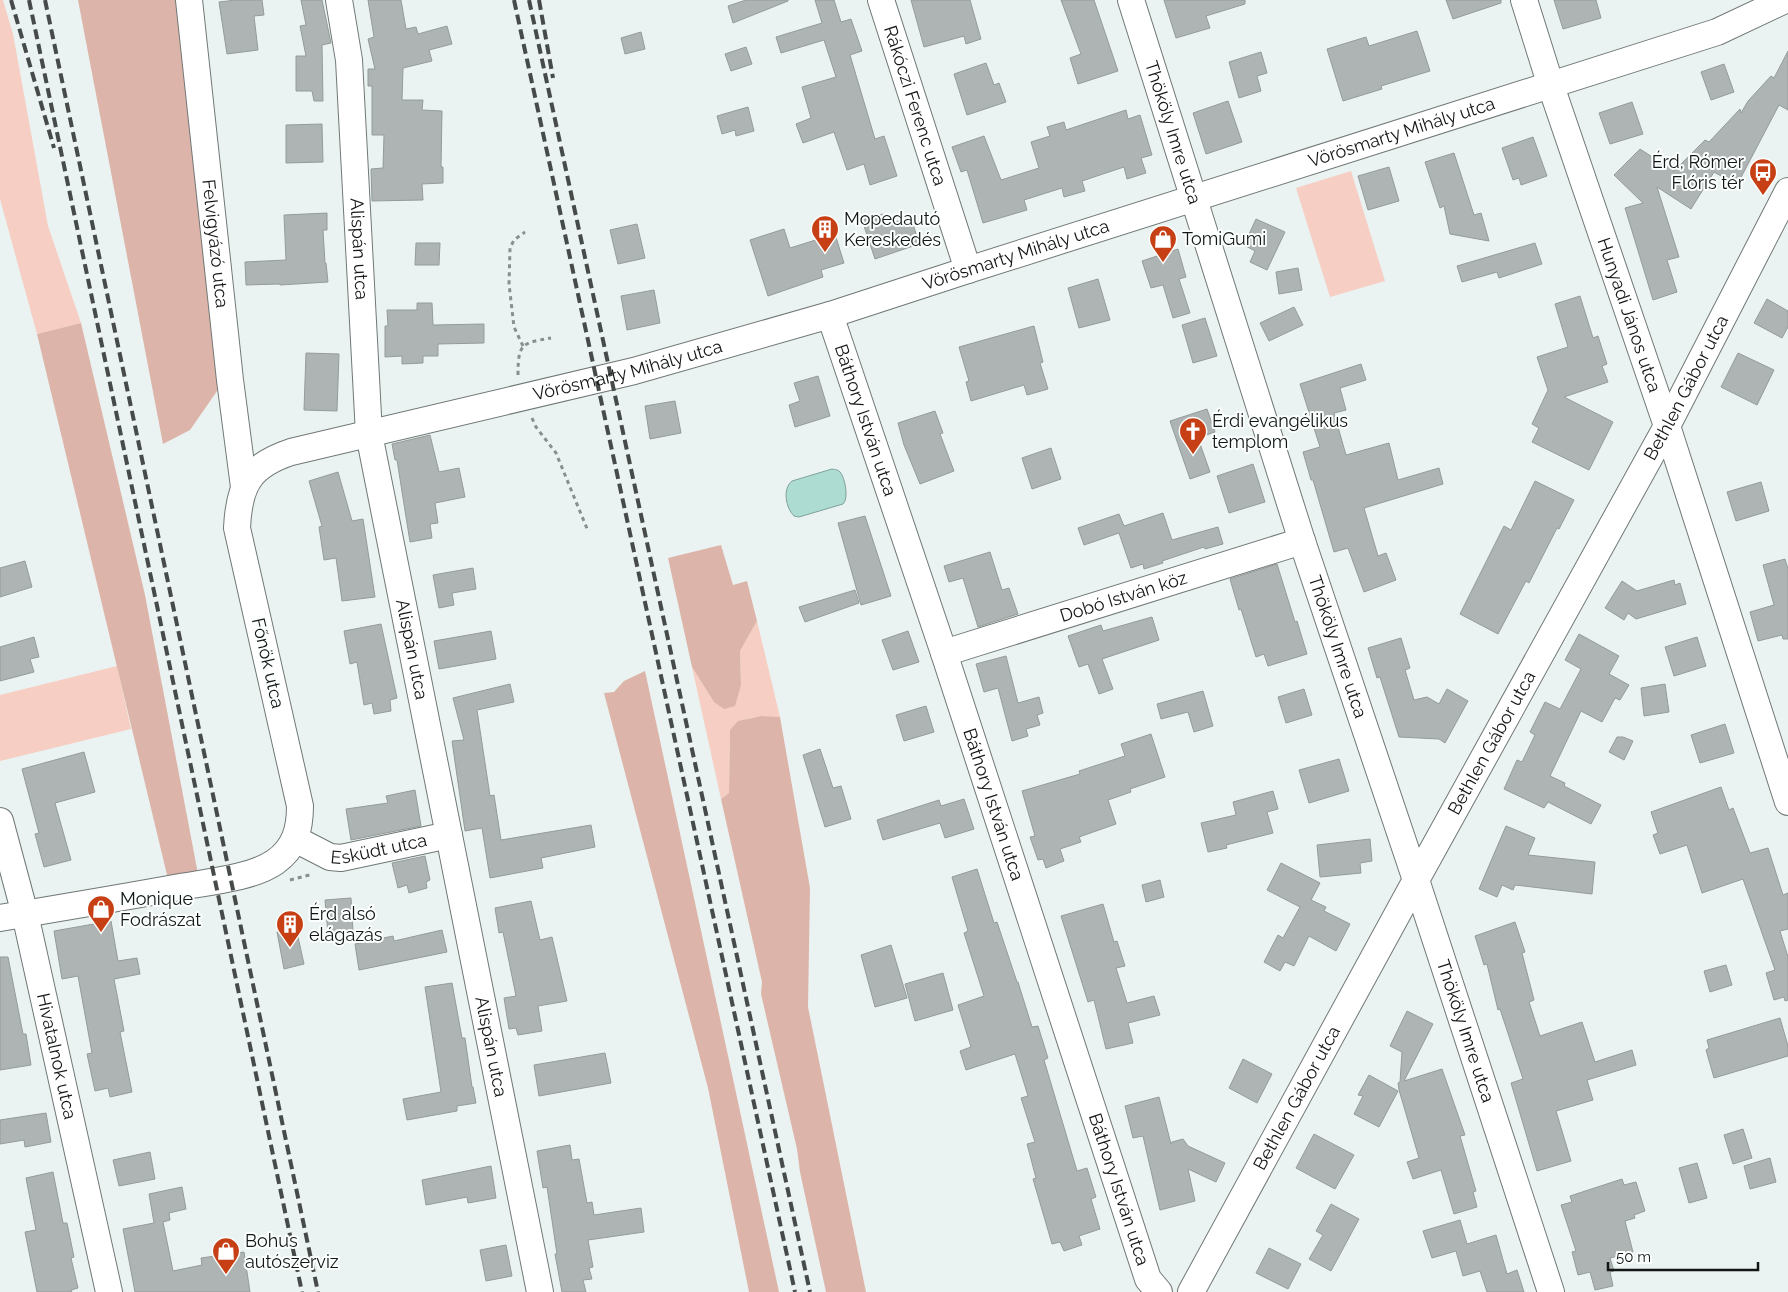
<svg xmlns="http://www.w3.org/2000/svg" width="1788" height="1292" viewBox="0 0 1788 1292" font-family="Raleway,sans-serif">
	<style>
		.green { fill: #f6cec3 }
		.forest { fill: #ddb4a9 }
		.water { fill: #addcd3; stroke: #7fa19a }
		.building { fill: #adb4b3; stroke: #949c9a }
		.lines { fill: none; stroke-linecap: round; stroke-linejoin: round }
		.minor-casing { stroke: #707876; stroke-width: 28 }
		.path { stroke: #898f8e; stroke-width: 3; stroke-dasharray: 4 4; stroke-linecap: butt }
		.minor { stroke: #fff; stroke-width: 26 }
		.rail { stroke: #464b4a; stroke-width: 4; stroke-dasharray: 10 5; stroke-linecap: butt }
		.labels { text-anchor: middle; stroke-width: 4; stroke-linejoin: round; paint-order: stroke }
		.street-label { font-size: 18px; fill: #131615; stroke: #fbfffe }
		.poi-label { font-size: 18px; fill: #131615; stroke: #fbfffe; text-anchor: start }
	</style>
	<rect width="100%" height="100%" fill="#eaf3f1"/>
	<!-- green -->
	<g class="green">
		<polygon points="0,0 3,0 13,34 48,226 81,323 37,334 0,199"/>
		<polygon points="1351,171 1385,281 1330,297 1296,188"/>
		<path d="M757,621L780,717C761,716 745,715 730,730L729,793L721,799L692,667L714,702L741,685L740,651Z"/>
		<polygon points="117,666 131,729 0,761 0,695"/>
	</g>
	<!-- forest -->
	<g class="forest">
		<polygon points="78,0 179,0 224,381 190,430 163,444"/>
		<polygon points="81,323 145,595 198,874 168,879 37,334"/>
		<polygon points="721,545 733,585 747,581 757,621 740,651 741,685 735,706 724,709 714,702 692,667 668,558"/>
		<polygon points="645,671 779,1292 749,1292 708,1088 604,693 614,692 624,681"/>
		<polygon points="761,716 780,717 810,888 808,1007 866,1292 826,1292 800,1172 797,1149 761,994 762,982 721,799 729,793 730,730 738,721"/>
	</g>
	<!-- water -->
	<path class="water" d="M832,469C836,470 837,469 840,472C845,477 849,499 843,504L799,517L794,516C786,508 782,489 792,481Z"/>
	<!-- building -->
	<g class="building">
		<polygon points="236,0 262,0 264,15 254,16 258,50 227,54 219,2"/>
		<polygon points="301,0 322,0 331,43 322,45 323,101 314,101 312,91 296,91 296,56 306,56 300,26 306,25"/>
		<polygon points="368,0 401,0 406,29 416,27 418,34 447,26 452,44 429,50 432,61 403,68 402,100 423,100 422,110 442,111 441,167 443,167 443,183 422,184 423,200 372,201 371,169 383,168 384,135 372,135 372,86 368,86 368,69 375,69 368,39 374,37"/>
		<polygon points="746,0 788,0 788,1 733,23 728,6"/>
		<polygon points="815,0 834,0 841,22 851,19 862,51 850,55 875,139 884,136 897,176 870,185 864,164 847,170 834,132 803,143 796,124 811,118 802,87 836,77 824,40 781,53 776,37 822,23"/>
		<polygon points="911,0 970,0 981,39 966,44 964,36 924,47"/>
		<polygon points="1061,0 1094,0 1118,71 1078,84 1070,58 1081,54"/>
		<polygon points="1164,0 1245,0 1245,4 1206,16 1210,28 1176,38"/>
		<polygon points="1446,0 1501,0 1501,3 1453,19"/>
		<polygon points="1554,0 1596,0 1601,18 1563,29"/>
		<polygon points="1417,31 1430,71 1381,86 1382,89 1343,101 1327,49 1366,37 1369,46"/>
		<polygon points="641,32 645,49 625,54 621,38"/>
		<polygon points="746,47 752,64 731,71 725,54"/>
		<polygon points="1788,51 1788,110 1779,105 1737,185 1714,172 1691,209 1657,187 1679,257 1667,260 1677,292 1653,300 1625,208 1643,203 1614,175 1640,149 1674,171 1705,140 1709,142 1740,109 1741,113 1748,101 1771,76 1774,78"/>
		<polygon points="1261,52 1267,73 1257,76 1261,91 1239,98 1229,62"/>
		<polygon points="986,63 994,85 999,83 1006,102 967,115 954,74"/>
		<polygon points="1724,64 1734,92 1711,100 1701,72"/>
		<polygon points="1228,101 1242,142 1206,154 1193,113"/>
		<polygon points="1632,102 1643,134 1610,144 1599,113"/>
		<polygon points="748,107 754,131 736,136 735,130 722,134 717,116"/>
		<polygon points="1126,110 1128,119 1140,115 1152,155 1141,158 1146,173 1127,179 1124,167 1082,181 1085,191 1064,197 1062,188 1024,200 1027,210 983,223 967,170 961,172 952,147 984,136 1001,180 1039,168 1031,142 1050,136 1047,127 1064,122 1066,130"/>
		<polygon points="322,124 323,162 286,163 286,125"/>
		<polygon points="1533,137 1547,176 1521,185 1519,178 1513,180 1502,148"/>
		<polygon points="1454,153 1474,215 1481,213 1489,241 1450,234 1444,206 1440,208 1425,162"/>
		<polygon points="1389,167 1399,201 1368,210 1358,176"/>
		<polygon points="327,213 327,230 323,230 325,263 326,263 328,282 280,285 280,284 246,285 245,262 286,260 284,215"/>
		<polygon points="883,214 886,225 911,217 919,244 875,259 862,220"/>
		<polygon points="1256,219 1285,232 1267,270 1250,262 1255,251 1244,245"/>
		<polygon points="637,224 645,258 618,264 610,230"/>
		<polygon points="784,229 790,248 835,234 844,263 821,270 823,277 768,296 750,240"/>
		<polygon points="416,243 440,243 439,265 415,265"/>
		<polygon points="1535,243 1542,264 1499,278 1497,272 1462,282 1457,266"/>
		<polygon points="1178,249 1186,277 1179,279 1190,313 1173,318 1163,285 1151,288 1142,261"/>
		<polygon points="1298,268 1302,290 1279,294 1276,272"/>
		<polygon points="1098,279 1110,320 1079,328 1068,288"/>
		<polygon points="654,290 660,323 627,330 621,296"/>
		<polygon points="1580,296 1593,338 1598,336 1607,364 1602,366 1608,382 1564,397 1613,422 1589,470 1532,442 1539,428 1532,424 1548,390 1537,357 1568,347 1555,304"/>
		<polygon points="1767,299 1788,311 1788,327 1782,338 1754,323"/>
		<polygon points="417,303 432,303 433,325 484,324 484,343 438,344 438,356 423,356 423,363 402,364 402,356 385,357 385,326 388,326 387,310 417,310"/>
		<polygon points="1294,307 1303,325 1269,341 1260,323"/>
		<polygon points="1205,318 1217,356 1193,363 1182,325"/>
		<polygon points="1034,326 1043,362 1040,363 1048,389 1027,395 1024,385 971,401 966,382 969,381 959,347"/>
		<polygon points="306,353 339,354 337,411 304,410"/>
		<polygon points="1738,353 1774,370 1757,405 1721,387"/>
		<polygon points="1361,364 1366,380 1340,388 1346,410 1334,413 1346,455 1389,443 1398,480 1439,468 1443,484 1364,508 1378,556 1386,553 1396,580 1364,592 1348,548 1334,552 1313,480 1311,480 1303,452 1320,447 1300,384"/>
		<polygon points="818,376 830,416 795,427 789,405 800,401 794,383"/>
		<polygon points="675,401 681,433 650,439 645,406"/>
		<polygon points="1207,409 1215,432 1198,438 1210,472 1190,479 1170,421"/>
		<polygon points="935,411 943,433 940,434 954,471 920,484 904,445 898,423"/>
		<polygon points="430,435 439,472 459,468 465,497 435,503 438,523 430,524 432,538 410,542 397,460 395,460 392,444"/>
		<polygon points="1051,448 1061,479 1032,489 1022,458"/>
		<polygon points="1253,464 1265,502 1229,513 1217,476"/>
		<polygon points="338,472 352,521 363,519 375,597 342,601 336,558 324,560 319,527 322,526 309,481"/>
		<polygon points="1535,481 1574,500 1559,529 1557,528 1529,583 1526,581 1498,634 1460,614 1504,526 1511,530"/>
		<polygon points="1761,482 1769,511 1736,521 1727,492"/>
		<polygon points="1163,513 1172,540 1218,527 1223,544 1205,549 1204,547 1162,561 1163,563 1144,569 1143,564 1131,568 1119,533 1084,545 1078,528 1119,514 1124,526"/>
		<polygon points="865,516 891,596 861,605 838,523"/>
		<polygon points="990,552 1002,590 1009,588 1018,614 978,627 963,578 949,582 944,566"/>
		<polygon points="1785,559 1788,569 1788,639 1783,639 1782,635 1758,641 1750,612 1774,605 1763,565"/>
		<polygon points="25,561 32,587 0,597 0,568"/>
		<polygon points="1277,564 1295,622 1297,621 1307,654 1268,666 1264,654 1256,657 1241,609 1239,610 1230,579"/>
		<polygon points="473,568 476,589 452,593 454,605 439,608 433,575"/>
		<polygon points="1674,580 1675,585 1680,583 1686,604 1636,619 1628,613 1624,620 1605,608 1622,581 1637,591"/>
		<polygon points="855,590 859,603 805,622 799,607"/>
		<polygon points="1152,617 1159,640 1102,659 1113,689 1099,694 1088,664 1079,667 1068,636 1101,625 1103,631"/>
		<polygon points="381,624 397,698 390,700 391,711 374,714 372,703 364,705 357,662 350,664 344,631"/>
		<polygon points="491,631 496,659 439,669 434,641"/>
		<polygon points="908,631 919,662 893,670 882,640"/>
		<polygon points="1579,634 1619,656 1609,674 1629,685 1620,700 1615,698 1602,722 1581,711 1550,776 1565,783 1564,786 1601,805 1591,824 1548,802 1544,808 1504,789 1517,760 1522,762 1535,735 1530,732 1545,702 1560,709 1581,669 1565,660"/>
		<polygon points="34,637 39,657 30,659 34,672 0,681 0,647"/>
		<polygon points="1697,637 1706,666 1674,676 1665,647"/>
		<polygon points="1401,638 1410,668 1405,670 1414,700 1427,697 1439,704 1447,689 1468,701 1445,743 1439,739 1399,737 1380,677 1377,678 1368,648"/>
		<polygon points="1006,656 1018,703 1039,697 1043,713 1037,715 1040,725 1026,729 1028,736 1012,741 998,688 984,692 976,664"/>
		<polygon points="510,684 514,702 477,710 490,796 494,795 501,840 591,825 595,847 541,858 543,868 490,878 482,828 465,831 452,741 464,740 453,698"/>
		<polygon points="1665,684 1669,712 1644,716 1641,688"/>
		<polygon points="1304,689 1312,715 1286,723 1278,697"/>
		<polygon points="1203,691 1213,726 1194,732 1188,712 1161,719 1157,704"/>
		<polygon points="926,706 934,732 904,741 896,715"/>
		<polygon points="1725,724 1734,753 1700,763 1691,735"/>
		<polygon points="1151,734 1165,777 1130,789 1131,792 1108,800 1116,824 1079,837 1081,842 1060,849 1064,861 1046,868 1043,859 1038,860 1030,837 1035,836 1022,791 1080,774 1079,771 1125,756 1121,744"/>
		<polygon points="1617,737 1623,737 1633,741 1624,760 1609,752"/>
		<polygon points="820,749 833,788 841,786 851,819 825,827 803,755"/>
		<polygon points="84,752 95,792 55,803 71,860 44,867 35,834 39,833 22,769"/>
		<polygon points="1339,759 1349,791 1309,803 1299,770"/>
		<polygon points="1721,787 1729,810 1733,808 1750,853 1768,848 1783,895 1788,893 1788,929 1780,931 1788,957 1788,1000 1785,1001 1784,997 1774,1000 1766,973 1775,970 1743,879 1702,893 1687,845 1660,854 1653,835 1658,833 1651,812"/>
		<polygon points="415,790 421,826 351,840 346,809 388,803 386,796"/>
		<polygon points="1273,791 1278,809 1267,812 1273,833 1226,845 1227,848 1208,852 1201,823 1236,815 1233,802"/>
		<polygon points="964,799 974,829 945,838 940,823 883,840 877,820 939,800 941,806"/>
		<polygon points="1506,826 1535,838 1528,855 1595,862 1592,894 1515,885 1513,890 1502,885 1497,897 1479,889"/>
		<polygon points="1370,839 1372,861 1360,863 1361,873 1320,877 1317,845"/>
		<polygon points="425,856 430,880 426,882 427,888 409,893 407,885 398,888 392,863"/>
		<polygon points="1281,863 1320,883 1311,900 1326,907 1324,911 1350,924 1336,951 1309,936 1294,966 1285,962 1280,971 1264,962 1278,935 1283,938 1300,907 1267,890"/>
		<polygon points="977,869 994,923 997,922 1017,982 1018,982 1032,1027 1038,1026 1048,1058 1044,1060 1077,1171 1087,1168 1096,1197 1091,1199 1100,1229 1079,1236 1082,1245 1064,1251 1060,1242 1052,1244 1033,1179 1036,1178 1027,1144 1035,1142 1021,1098 1028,1096 1015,1054 966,1070 960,1051 971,1047 958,1005 984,996 964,933 968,931 952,877"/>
		<polygon points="1160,880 1164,897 1146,902 1142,885"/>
		<polygon points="351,898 353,932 328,934 325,900"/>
		<polygon points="531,901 540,940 552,937 567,1001 538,1006 542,1031 518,1035 516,1028 509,1029 504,998 516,996 503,932 499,933 495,908"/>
		<polygon points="1103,904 1114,942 1117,941 1125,966 1116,968 1127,1003 1154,996 1160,1015 1128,1023 1133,1043 1106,1049 1094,1000 1088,1002 1061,916"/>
		<polygon points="111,921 118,961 137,958 140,974 114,979 124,1031 120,1032 132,1092 110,1097 108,1088 95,1091 87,1054 92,1053 78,976 62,979 54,931"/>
		<polygon points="1515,922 1525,952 1522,953 1534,1000 1529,1002 1540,1036 1582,1022 1595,1062 1632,1050 1636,1065 1587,1080 1593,1100 1556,1111 1571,1161 1537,1171 1511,1083 1523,1079 1500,1009 1498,1010 1487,964 1484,965 1475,936"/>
		<polygon points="296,928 304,964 284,969 277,932"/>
		<polygon points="442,930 447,952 359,970 355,944 393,936 394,941"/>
		<polygon points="891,945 907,998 875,1007 861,955"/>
		<polygon points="0,957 8,957 23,1034 26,1034 31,1065 0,1070"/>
		<polygon points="1726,965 1732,985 1710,992 1704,971"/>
		<polygon points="943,973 953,1010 915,1021 905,984"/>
		<polygon points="452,983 462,1038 465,1038 472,1087 473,1087 476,1103 457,1106 457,1111 407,1120 403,1099 441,1092 425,987"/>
		<polygon points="1407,1011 1433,1024 1404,1081 1442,1069 1465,1135 1460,1136 1476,1191 1473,1192 1477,1207 1454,1214 1441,1170 1413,1179 1407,1162 1419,1158 1399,1090 1398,1083 1400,1082 1402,1052 1390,1046"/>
		<polygon points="1780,1018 1788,1046 1788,1056 1714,1078 1706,1050 1709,1048 1707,1040"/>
		<polygon points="605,1053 611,1083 539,1096 534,1065"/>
		<polygon points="1243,1059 1272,1074 1257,1103 1229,1088"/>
		<polygon points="1369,1075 1398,1091 1379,1127 1354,1114 1363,1096 1358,1095"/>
		<polygon points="1159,1097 1171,1144 1172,1142 1183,1139 1188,1146 1225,1163 1216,1182 1188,1169 1195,1201 1160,1210 1143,1136 1133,1138 1125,1106"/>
		<polygon points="46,1113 51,1142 25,1147 24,1140 0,1144 0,1120"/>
		<polygon points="1743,1129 1752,1158 1733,1164 1724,1135"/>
		<polygon points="1314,1134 1354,1155 1335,1189 1296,1168"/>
		<polygon points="570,1145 572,1160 579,1159 587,1203 592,1202 594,1215 641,1208 644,1232 588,1240 593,1267 589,1268 592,1279 583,1280 586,1292 562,1292 555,1254 557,1254 547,1187 543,1188 537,1151"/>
		<polygon points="150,1152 155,1179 119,1186 113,1160"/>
		<polygon points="1770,1158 1776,1182 1750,1189 1744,1166"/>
		<polygon points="1697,1163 1707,1198 1689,1203 1679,1168"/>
		<polygon points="491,1166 496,1198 468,1203 467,1197 426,1205 422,1180"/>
		<polygon points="53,1172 63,1223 67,1223 74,1257 71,1258 78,1288 71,1290 72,1292 37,1292 25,1232 36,1230 26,1178"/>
		<polygon points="1622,1179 1624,1185 1636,1182 1645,1211 1634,1215 1635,1218 1625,1221 1633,1252 1610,1258 1614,1271 1610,1272 1613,1286 1595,1290 1590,1272 1578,1275 1572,1252 1576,1251 1561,1205 1572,1202 1570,1196"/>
		<polygon points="182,1187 186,1209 169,1213 170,1220 163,1222 173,1271 202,1265 201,1258 244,1252 250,1292 135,1292 123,1229 154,1223 149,1194"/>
		<polygon points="1331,1204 1359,1219 1331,1271 1309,1259 1323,1235 1316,1231"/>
		<polygon points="1460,1220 1467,1244 1496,1235 1507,1274 1517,1270 1524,1292 1487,1292 1480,1271 1463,1276 1456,1251 1432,1258 1423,1231"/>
		<polygon points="506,1245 512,1276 486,1281 480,1250"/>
		<polygon points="1269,1248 1301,1264 1288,1289 1256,1273"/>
	</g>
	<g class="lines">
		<!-- minor casing -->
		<g class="minor-casing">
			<g id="minor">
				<path id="s1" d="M189,0L230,380L244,487"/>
				<path id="s2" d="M339,0L349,60L369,434L540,1292"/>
				<path id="s3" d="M881,0L968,270"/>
				<path id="s4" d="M1131,0L1302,541L1416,880L1551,1292"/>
				<path id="s5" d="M1524,0L1551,86L1667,426L1788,802"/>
				<path id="s6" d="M830,315L944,653L1148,1279L1159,1292"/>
				<path id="s7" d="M944,653L1302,541"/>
				<path id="s8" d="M0,821L25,914L109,1292"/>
				<path id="s9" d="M295,839L330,857L341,858L449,835"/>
				<path id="s10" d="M0,918C60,908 120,898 180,887C208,882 252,878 275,862C295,848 300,829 300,806L237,528C239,485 249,466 291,452L634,371L830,315L968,270L1717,32L1785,0"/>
				<path id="s11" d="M1191,1292L1416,880L1667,426L1788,191"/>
			</g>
		</g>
		<!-- path -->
		<g class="path">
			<polyline points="523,346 514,327 509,284 510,248 514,240 525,232"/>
			<path d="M518,375C518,343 522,343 551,338"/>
			<polyline points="532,418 536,427 556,453 588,531"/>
			<polyline points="290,880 313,874"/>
		</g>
		<!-- minor -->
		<use href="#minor" class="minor"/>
		<!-- rail -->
		<g class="rail">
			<polyline points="11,0 54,148"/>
			<polyline points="29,0 302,1292"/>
			<polyline points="45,0 318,1292"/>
			<polyline points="514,0 795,1292"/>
			<polyline points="529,0 810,1292"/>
			<polyline points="539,0 553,78"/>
		</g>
	</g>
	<!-- icons -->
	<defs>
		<g id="bus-pin" transform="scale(1.4375)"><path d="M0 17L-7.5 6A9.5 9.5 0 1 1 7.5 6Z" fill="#c73f14" stroke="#fbfffe"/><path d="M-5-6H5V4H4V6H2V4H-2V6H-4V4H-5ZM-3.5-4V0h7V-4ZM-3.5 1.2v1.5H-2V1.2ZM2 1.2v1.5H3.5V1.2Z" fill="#fff"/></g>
		<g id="building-pin" transform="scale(1.4375)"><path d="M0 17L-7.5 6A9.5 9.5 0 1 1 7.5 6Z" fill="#c73f14" stroke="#fbfffe"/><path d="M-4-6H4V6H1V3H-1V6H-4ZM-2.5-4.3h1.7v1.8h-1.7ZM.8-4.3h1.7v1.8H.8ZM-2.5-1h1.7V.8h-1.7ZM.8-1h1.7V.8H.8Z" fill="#fff"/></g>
		<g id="shop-pin" transform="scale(1.4375)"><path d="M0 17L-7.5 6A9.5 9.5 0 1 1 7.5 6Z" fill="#c73f14" stroke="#fbfffe"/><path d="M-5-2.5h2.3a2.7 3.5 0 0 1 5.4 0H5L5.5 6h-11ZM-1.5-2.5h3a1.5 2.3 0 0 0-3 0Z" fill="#fff"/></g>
		<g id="church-pin" transform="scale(1.4375)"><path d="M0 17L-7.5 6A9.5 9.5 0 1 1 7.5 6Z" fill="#c73f14" stroke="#fbfffe"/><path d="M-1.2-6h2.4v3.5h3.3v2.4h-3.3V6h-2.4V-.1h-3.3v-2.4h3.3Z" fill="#fff"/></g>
	</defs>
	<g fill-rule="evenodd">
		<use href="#bus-pin" x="1763" y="172"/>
		<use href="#building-pin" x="825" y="229"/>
		<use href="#shop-pin" x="1163" y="239"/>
		<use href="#church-pin" x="1193" y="431"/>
		<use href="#shop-pin" x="101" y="909"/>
		<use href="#building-pin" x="290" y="924"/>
		<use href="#shop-pin" x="226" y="1251"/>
	</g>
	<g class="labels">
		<!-- street labels -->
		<g class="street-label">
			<text dy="6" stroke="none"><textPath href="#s3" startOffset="111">Rákóczi Ferenc utca</textPath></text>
			<text dy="6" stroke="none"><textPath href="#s4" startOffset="139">Thököly Imre utca</textPath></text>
			<text dy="6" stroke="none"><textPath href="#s10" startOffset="1889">Vörösmarty Mihály utca</textPath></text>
			<text dy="6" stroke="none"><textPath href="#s1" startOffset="245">Felvigyázó utca</textPath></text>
			<text dy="6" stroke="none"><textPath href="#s2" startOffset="250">Alispán utca</textPath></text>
			<text dy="6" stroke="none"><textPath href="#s10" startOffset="1484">Vörösmarty Mihály utca</textPath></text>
			<text dy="6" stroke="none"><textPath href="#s5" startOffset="332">Hunyadi János utca</textPath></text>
			<text dy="6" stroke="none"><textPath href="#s10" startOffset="1079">Vörösmarty Mihály utca</textPath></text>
			<text dy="6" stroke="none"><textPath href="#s11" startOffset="1031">Bethlen Gábor utca</textPath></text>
			<text dy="6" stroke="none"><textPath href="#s6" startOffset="111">Báthory István utca</textPath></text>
			<text dy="6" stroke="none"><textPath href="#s7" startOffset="188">Dobó István köz</textPath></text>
			<text dy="6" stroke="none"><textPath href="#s4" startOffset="679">Thököly Imre utca</textPath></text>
			<text dy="6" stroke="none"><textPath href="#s2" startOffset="655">Alispán utca</textPath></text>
			<text transform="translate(268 663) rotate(77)" y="6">Főnök utca</text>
			<text dy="6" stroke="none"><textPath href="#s11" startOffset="626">Bethlen Gábor utca</textPath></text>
			<text dy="6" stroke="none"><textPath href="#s6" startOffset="516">Báthory István utca</textPath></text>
			<text dy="6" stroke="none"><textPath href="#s9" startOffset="89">Esküdt utca</textPath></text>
			<text dy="6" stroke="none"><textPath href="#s4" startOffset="1084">Thököly Imre utca</textPath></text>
			<text dy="6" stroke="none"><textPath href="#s2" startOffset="1060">Alispán utca</textPath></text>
			<text dy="6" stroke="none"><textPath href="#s8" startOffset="242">Hivatalnok utca</textPath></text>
			<text dy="6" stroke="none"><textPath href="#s11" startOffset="221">Bethlen Gábor utca</textPath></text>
			<text dy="6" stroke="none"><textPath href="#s6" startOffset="921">Báthory István utca</textPath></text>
		</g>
		<!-- poi labels -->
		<g class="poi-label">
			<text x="1744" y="168" text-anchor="end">Érd, Rómer<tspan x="1744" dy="21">Flóris tér</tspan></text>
			<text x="844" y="225">Mopedautó<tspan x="844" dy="21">Kereskedés</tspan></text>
			<text x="1182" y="245">TomiGumi</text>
			<text x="1212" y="427">Érdi evangélikus<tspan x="1212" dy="21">templom</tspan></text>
			<text x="120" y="905">Monique<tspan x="120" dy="21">Fodrászat</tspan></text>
			<text x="309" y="920">Érd alsó<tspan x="309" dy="21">elágazás</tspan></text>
			<text x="245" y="1247">Bohus<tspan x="245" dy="21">autószerviz</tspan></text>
		</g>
	</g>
	<!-- scale -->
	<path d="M1608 1262v8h150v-8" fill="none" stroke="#131615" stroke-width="2.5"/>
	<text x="1616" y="1262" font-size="15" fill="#131615" stroke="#fbfffe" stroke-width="4" paint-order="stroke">50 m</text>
</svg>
